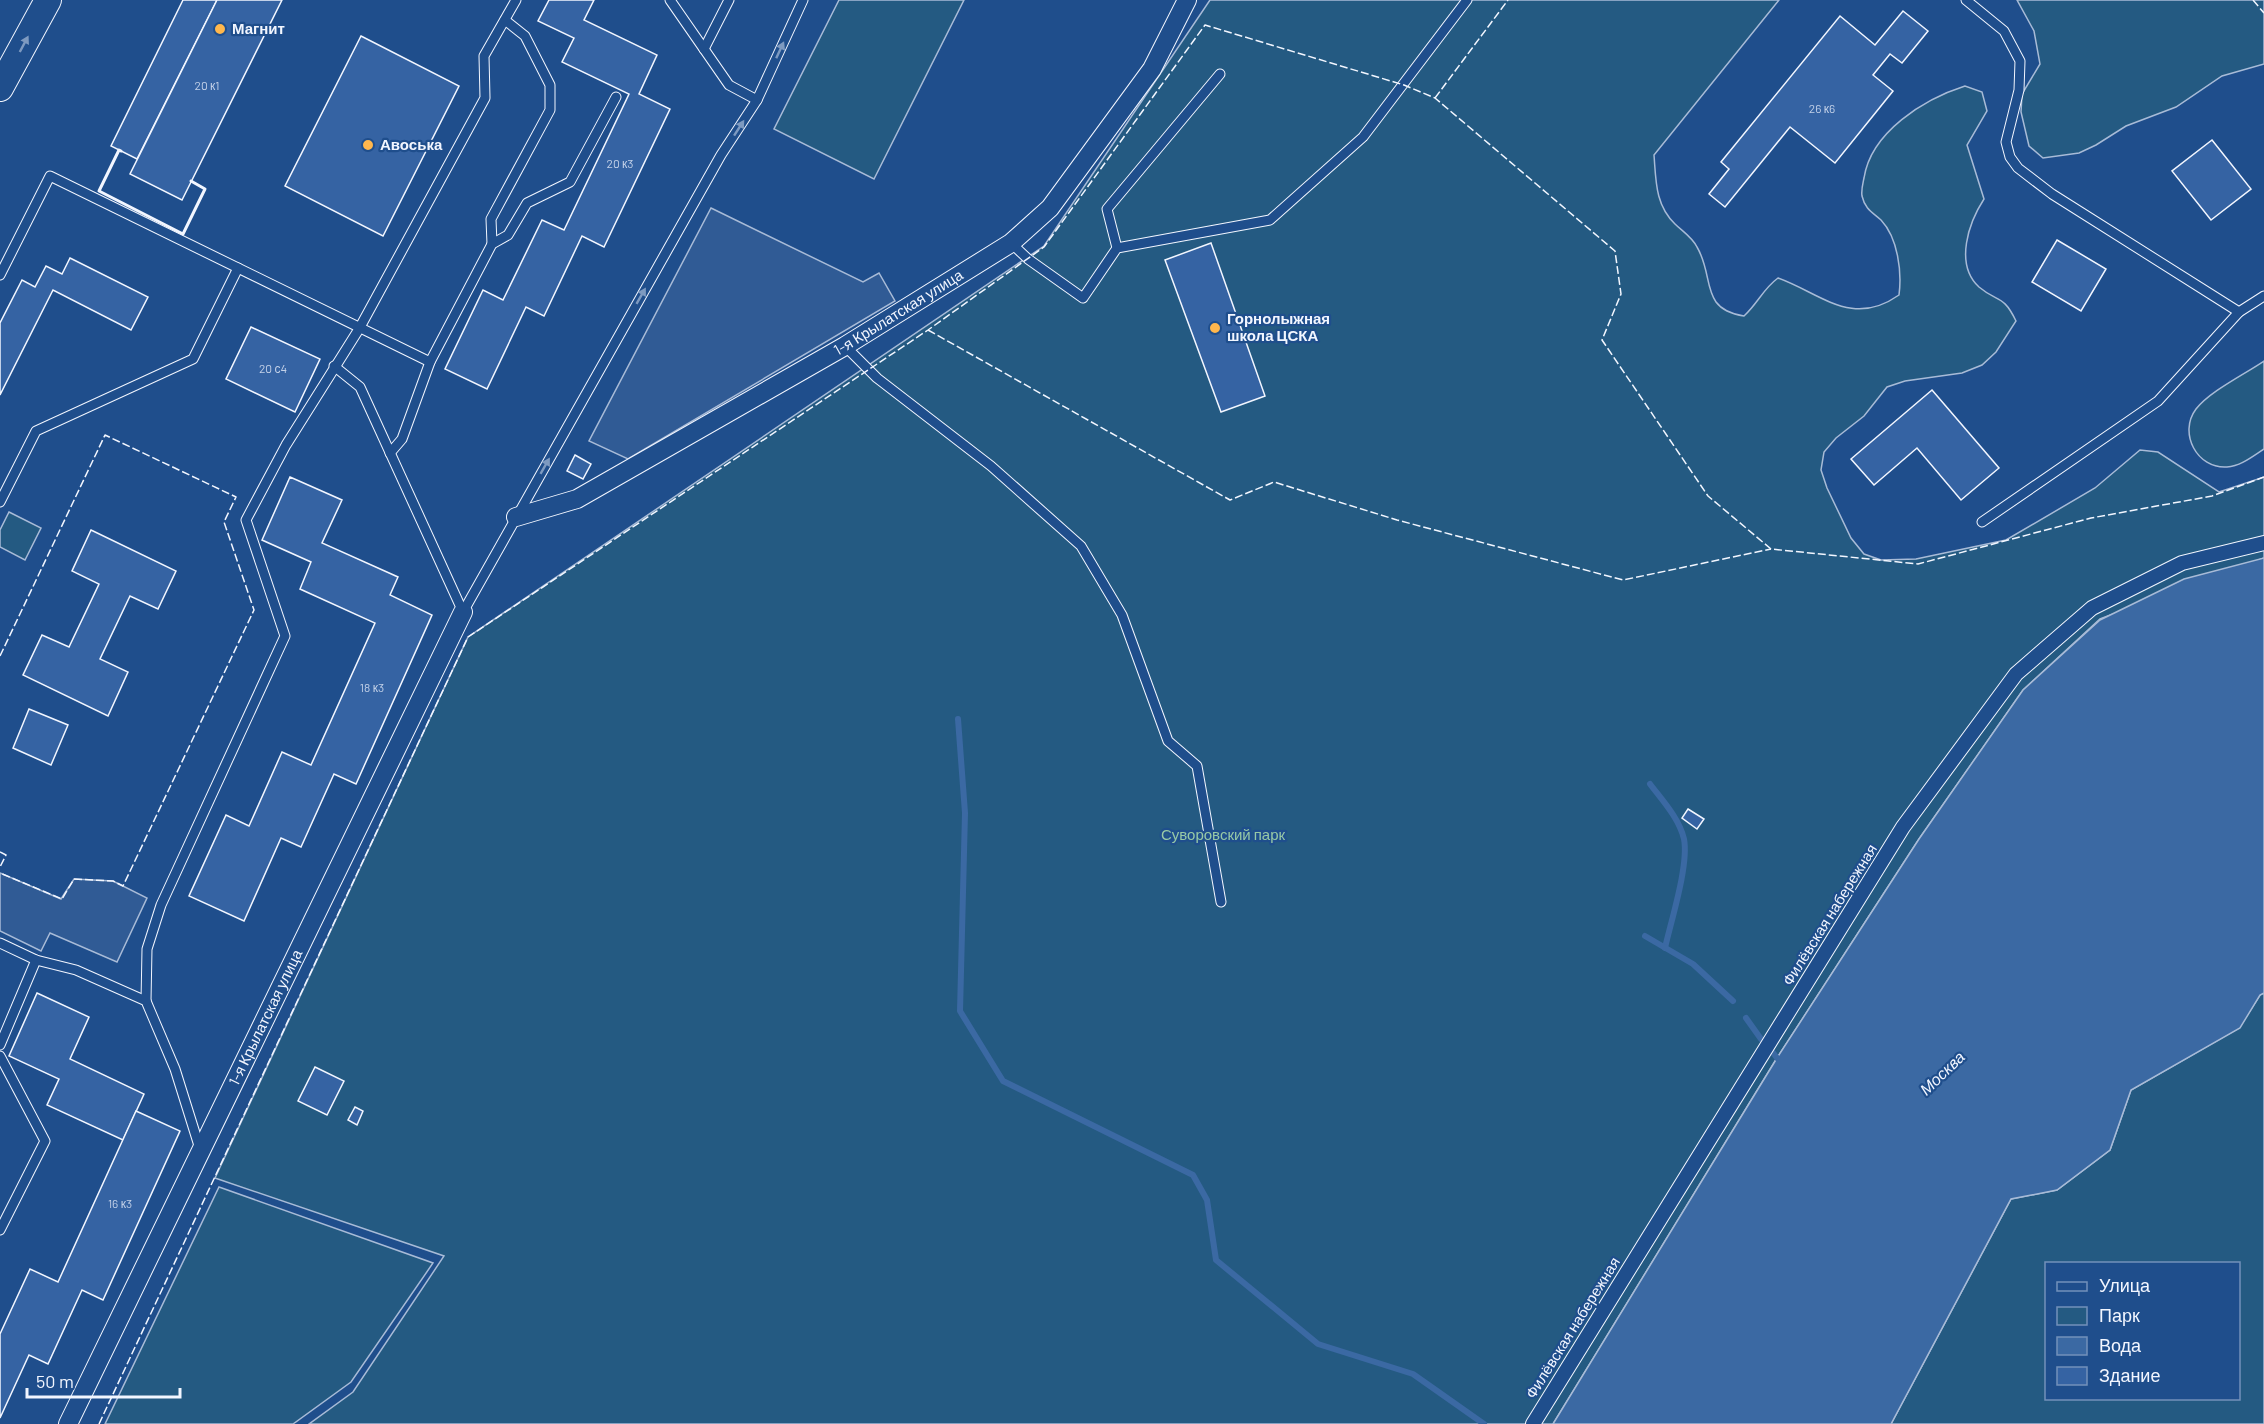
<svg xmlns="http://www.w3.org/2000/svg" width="2264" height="1424" viewBox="0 0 2264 1424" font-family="Barlow,sans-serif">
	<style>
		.green { fill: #245a82; stroke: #a8bbd7; stroke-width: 1.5; fill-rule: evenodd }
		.parking { fill: #305b95; stroke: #a8bbd7; stroke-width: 1.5 }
		.water { fill: #3b69a3; stroke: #a8bbd7; stroke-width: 1.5 }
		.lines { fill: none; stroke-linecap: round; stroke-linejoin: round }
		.stream { stroke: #3b69a3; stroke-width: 6 }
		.building { fill: #3563a3; stroke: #f2f6ff; stroke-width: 1.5 }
		.service-casing { stroke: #f2f6ff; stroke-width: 11 }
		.pedestrian-casing { stroke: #f2f6ff; stroke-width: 16 }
		.minor-casing { stroke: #f2f6ff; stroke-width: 20 }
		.secondary-casing { stroke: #f2f6ff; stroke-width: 28 }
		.service { stroke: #1f4e8c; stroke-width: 9 }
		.pedestrian { stroke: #1f4e8c; stroke-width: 14 }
		.minor { stroke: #1f4e8c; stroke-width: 18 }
		.secondary { stroke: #1f4e8c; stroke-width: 26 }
		.fence { stroke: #f2f6ff; stroke-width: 1.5; stroke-dasharray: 8 3; stroke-linecap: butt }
		.wall { stroke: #f2f6ff; stroke-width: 3 }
		.oneway { fill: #7e9ac0 }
		.poi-dot { fill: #ffb74d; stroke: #1f4e8c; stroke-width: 2 }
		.labels { text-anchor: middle; stroke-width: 4.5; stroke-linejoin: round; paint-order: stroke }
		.number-label { font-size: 12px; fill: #c3d1e8 }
		.poi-label { font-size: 15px; font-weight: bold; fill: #f2f6ff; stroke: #1f4e8c; text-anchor: start }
		.street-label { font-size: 15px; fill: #f2f6ff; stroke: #1f4e8c }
		.park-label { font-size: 15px; fill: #97c8a6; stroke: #1f4e8c }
		.water-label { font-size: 16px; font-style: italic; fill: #f2f6ff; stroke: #1f4e8c }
	</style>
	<rect width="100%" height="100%" fill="#1f4e8c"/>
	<!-- green -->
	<g class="green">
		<polygon points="839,0 964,0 874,179 774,129"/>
		<path d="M1210,0H1779L1654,155C1656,180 1655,205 1675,224C1682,231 1692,237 1697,247C1715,277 1699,309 1744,316C1758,303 1763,289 1778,278C1822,294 1852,328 1899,295C1902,272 1898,238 1881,220C1872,212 1865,209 1862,196C1861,190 1863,183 1864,178C1871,132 1924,99 1965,86L1982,92L1987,111L1967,145L1984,199C1969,222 1954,264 1979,287C1998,303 2003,294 2016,321L1996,352L1982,365L1962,373L1905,381L1887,387L1864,416L1836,438L1824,452L1821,470L1827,488L1851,538L1864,554L1881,560L1916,559L2006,540L2095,488L2140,450L2158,452L2219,492L2264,477V558L2100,619L2023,690L1919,839L1777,1058L1553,1424H309L353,1392L444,1256L215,1178L468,637L1044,246Z"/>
		<polygon points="2017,0 2264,0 2264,64 2222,76 2176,107 2126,126 2096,145 2079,153 2043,158 2029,146 2021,112 2022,94 2040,64 2034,31"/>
		<path d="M2264,361V449C2253,456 2241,466 2227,467C2197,469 2178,433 2196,409C2210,391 2245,374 2264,361Z"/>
		<polygon points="9,512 41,528 25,560 0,547 0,530"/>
		<path d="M2264,993V1424H1891L2011,1199L2057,1190L2110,1150L2131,1090L2239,1028L2260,995ZM2046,1264H2238V1398H2046Z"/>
		<polygon points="219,1187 433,1263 351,1382 293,1424 105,1424"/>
	</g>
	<!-- parking -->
	<g class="parking">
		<polygon points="711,208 863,282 879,273 895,301 628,459 589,441"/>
		<polygon points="0,873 61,899 74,879 113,881 147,898 117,962 50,933 41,951 0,931"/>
	</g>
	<!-- water -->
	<polygon class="water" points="2264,558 2264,993 2260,995 2240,1028 2131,1090 2110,1150 2057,1190 2011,1199 1891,1424 1553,1424 1777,1058 1919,839 2023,690 2100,620 2184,579"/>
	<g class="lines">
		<!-- stream -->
		<g class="stream">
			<polyline points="958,719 965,813 960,1011 1003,1081 1193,1175 1207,1200 1216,1260 1318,1344 1413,1374 1484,1424"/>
			<path d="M1650,784C1662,800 1679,818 1684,839C1689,865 1671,921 1665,948"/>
			<polyline points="1645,936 1693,964 1733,1001"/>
			<polyline points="1746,1018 1761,1039"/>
			<polyline points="1771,1050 1777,1058"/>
		</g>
	</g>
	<!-- building -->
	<g class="building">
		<polygon points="183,0 217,0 137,159 111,146"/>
		<polygon points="217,0 282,0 182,200 130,174"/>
		<polygon points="549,0 594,0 584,20 657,55 639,94 670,109 604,247 582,236 544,316 526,307 487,389 445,369 483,290 503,300 542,220 564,230 629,94 562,62 574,38 538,21"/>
		<polygon points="1903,11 1928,31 1902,63 1890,54 1873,75 1893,91 1835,163 1790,127 1725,207 1709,194 1729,169 1721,162 1840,16 1875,45"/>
		<polygon points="361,36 459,86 383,236 285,186"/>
		<polygon points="2212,140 2251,189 2211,220 2172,171"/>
		<polygon points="2057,240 2106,269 2081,311 2032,282"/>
		<polygon points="1211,243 1265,396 1221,412 1165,260"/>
		<polygon points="70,258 148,297 131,330 53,290 0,395 0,323 22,280 35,287 46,266 62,274"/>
		<polygon points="251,327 320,359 295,412 226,379"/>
		<polygon points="1932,390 1999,468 1961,500 1917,448 1874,485 1851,459"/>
		<polygon points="575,455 591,464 583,479 567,471"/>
		<polygon points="290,477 342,500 322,543 398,577 390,595 432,615 356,784 334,774 301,847 281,838 244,921 189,896 226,815 249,826 282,752 311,765 375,623 300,589 311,562 262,540"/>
		<polygon points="91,530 176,571 158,609 130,596 100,659 128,672 108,716 23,675 42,635 69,647 99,584 72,571"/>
		<polygon points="29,709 68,725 51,765 13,748"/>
		<polygon points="1688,809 1704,819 1697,829 1682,818"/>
		<polygon points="37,993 89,1017 70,1059 144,1094 123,1140 47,1105 59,1079 9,1056"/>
		<polygon points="315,1067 344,1081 327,1115 298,1101"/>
		<polygon points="355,1107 363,1111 357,1125 348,1120"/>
		<polygon points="136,1111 180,1131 103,1300 82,1290 48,1364 29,1355 0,1418 0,1334 30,1269 58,1282"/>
	</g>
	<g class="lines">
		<!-- service casing -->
		<g class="service-casing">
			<g id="service">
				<polyline points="670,0 729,85 757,100"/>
				<polyline points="1966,0 2004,31 2020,61 2019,90 2006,142 2010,157 2018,168 2052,194 2239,312"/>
				<polyline points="704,49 729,0"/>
				<polyline points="1011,243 1028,259 1083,298 1117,248 1270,220 1363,137 1467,0"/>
				<polyline points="492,244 491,219 550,110 550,85 525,36 505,20"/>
				<polyline points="1117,248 1107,209 1220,74"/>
				<polyline points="0,275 50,176 430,362 492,244 508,235 527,203 570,182 616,97"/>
				<polyline points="845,346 877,378 991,466 1081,546 1122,615 1168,741 1197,766 1221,902"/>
				<polyline points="334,366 360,387 463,612"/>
				<polyline points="390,453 402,439 430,362"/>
				<polyline points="0,502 36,431 193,359 238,268"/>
				<polyline points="1982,522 2158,401 2239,312 2264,296"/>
				<polyline points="463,612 721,155 757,100 803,0"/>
				<polyline points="0,943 36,960 76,970 146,1001 175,1069 200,1149"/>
				<polyline points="146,1001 147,949 161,905 285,636 246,520 286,445 359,329 485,98 484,56 516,0"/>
				<polyline points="0,1045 36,960"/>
				<polyline points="0,1056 45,1141 0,1230"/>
			</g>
		</g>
		<!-- pedestrian casing -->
		<g class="pedestrian-casing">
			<polyline id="pedestrian" points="1533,1424 1903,827 2016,674 2092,608 2182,563 2264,543"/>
		</g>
		<!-- minor casing -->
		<g class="minor-casing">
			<g id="minor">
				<path id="s1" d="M516,517L577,499L845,346L1011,243L1050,208L1152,69L1187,0"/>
				<path id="s2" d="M68,1424L463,612"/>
			</g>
		</g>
		<!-- secondary casing -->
		<g class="secondary-casing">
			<polyline id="secondary" points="0,88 48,0"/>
		</g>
		<!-- service -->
		<use href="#service" class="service"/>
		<!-- pedestrian -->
		<use href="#pedestrian" class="pedestrian"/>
		<!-- minor -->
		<use href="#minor" class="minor"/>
		<!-- secondary -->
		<use href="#secondary" class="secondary"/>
		<!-- fence -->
		<g class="fence">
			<polyline points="2253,0 2264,13"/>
			<polyline points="1435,98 1508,0"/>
			<polyline points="928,330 1230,500 1274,482 1397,520 1623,580 1771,549"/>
			<polyline points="0,656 105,435 236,497 224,522 254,610 123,886 113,881 74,879 62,899 0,873"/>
			<polyline points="0,852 6,855 0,867"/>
			<polyline points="99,1424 468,637 928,330 1044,247 1205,25 1404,85 1435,98 1615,251 1621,294 1602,340 1708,496 1771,549 1918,564 2091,518 2212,496 2264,477"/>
		</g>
		<!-- wall -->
		<polyline class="wall" points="121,151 119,150 99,191 183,234 205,189 191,181"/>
	</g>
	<!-- one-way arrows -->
	<defs><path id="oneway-solid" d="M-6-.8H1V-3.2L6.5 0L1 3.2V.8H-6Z" transform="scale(1.5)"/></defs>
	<g class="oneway">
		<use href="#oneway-solid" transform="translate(24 44) rotate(-62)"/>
		<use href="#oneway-solid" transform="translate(780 50) rotate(-65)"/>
		<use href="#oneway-solid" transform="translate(739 128) rotate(-57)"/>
		<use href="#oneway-solid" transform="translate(641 296) rotate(-60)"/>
		<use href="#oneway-solid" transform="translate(545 466) rotate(-60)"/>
	</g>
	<!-- markers -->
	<g class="poi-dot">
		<circle cx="220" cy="29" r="6"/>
		<circle cx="368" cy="145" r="6"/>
		<circle cx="1215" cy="328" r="6"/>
	</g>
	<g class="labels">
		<!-- number labels -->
		<g class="number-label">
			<text x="207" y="90">20 к1</text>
			<text x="1822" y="113">26 к6</text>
			<text x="620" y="168">20 к3</text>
			<text x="273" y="373">20 с4</text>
			<text x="372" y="692">18 к3</text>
			<text x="120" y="1208">16 к3</text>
		</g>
		<!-- poi labels -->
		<g class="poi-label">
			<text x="232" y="34">Магнит</text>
			<text x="380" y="150">Авоська</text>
			<text x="1227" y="324">Горнолыжная<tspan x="1227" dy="17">школа ЦСКА</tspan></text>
		</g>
		<!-- street labels -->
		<g class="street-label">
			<text dy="5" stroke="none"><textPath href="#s1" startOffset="435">1-я Крылатская улица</textPath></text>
			<text transform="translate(1830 915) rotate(-58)" y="5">Филёвская набережная</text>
			<text dy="5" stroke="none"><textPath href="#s2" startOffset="452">1-я Крылатская улица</textPath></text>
			<text transform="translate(1573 1328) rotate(-58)" y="5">Филёвская набережная</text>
		</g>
		<!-- park labels -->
		<g class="park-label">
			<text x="1223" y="840">Суворовский парк</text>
		</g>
		<!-- water labels -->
		<g class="water-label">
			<text transform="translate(1942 1073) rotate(-44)" y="6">Москва</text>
		</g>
	</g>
	<!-- legend -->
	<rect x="2045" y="1262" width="195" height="138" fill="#1f4e8c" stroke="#7391ba" stroke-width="1.5"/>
	<rect x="2057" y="1282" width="30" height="9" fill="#1f4e8c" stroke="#7391ba" stroke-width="1.5"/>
	<text x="2099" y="1292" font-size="18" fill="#f2f6ff">Улица</text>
	<rect x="2057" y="1307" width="30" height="18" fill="#245a82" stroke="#7391ba" stroke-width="1.5"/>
	<text x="2099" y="1322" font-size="18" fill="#f2f6ff">Парк</text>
	<rect x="2057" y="1337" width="30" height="18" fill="#3b69a3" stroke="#7391ba" stroke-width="1.5"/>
	<text x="2099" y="1352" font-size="18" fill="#f2f6ff">Вода</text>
	<rect x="2057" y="1367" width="30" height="18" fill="#3563a3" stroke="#7391ba" stroke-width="1.5"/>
	<text x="2099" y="1382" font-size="18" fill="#f2f6ff">Здание</text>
	<!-- scale -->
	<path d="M27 1388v9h153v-9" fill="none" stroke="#f2f6ff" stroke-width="3"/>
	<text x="36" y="1388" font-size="18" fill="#f2f6ff" stroke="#1f4e8c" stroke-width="4.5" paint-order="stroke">50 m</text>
</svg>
